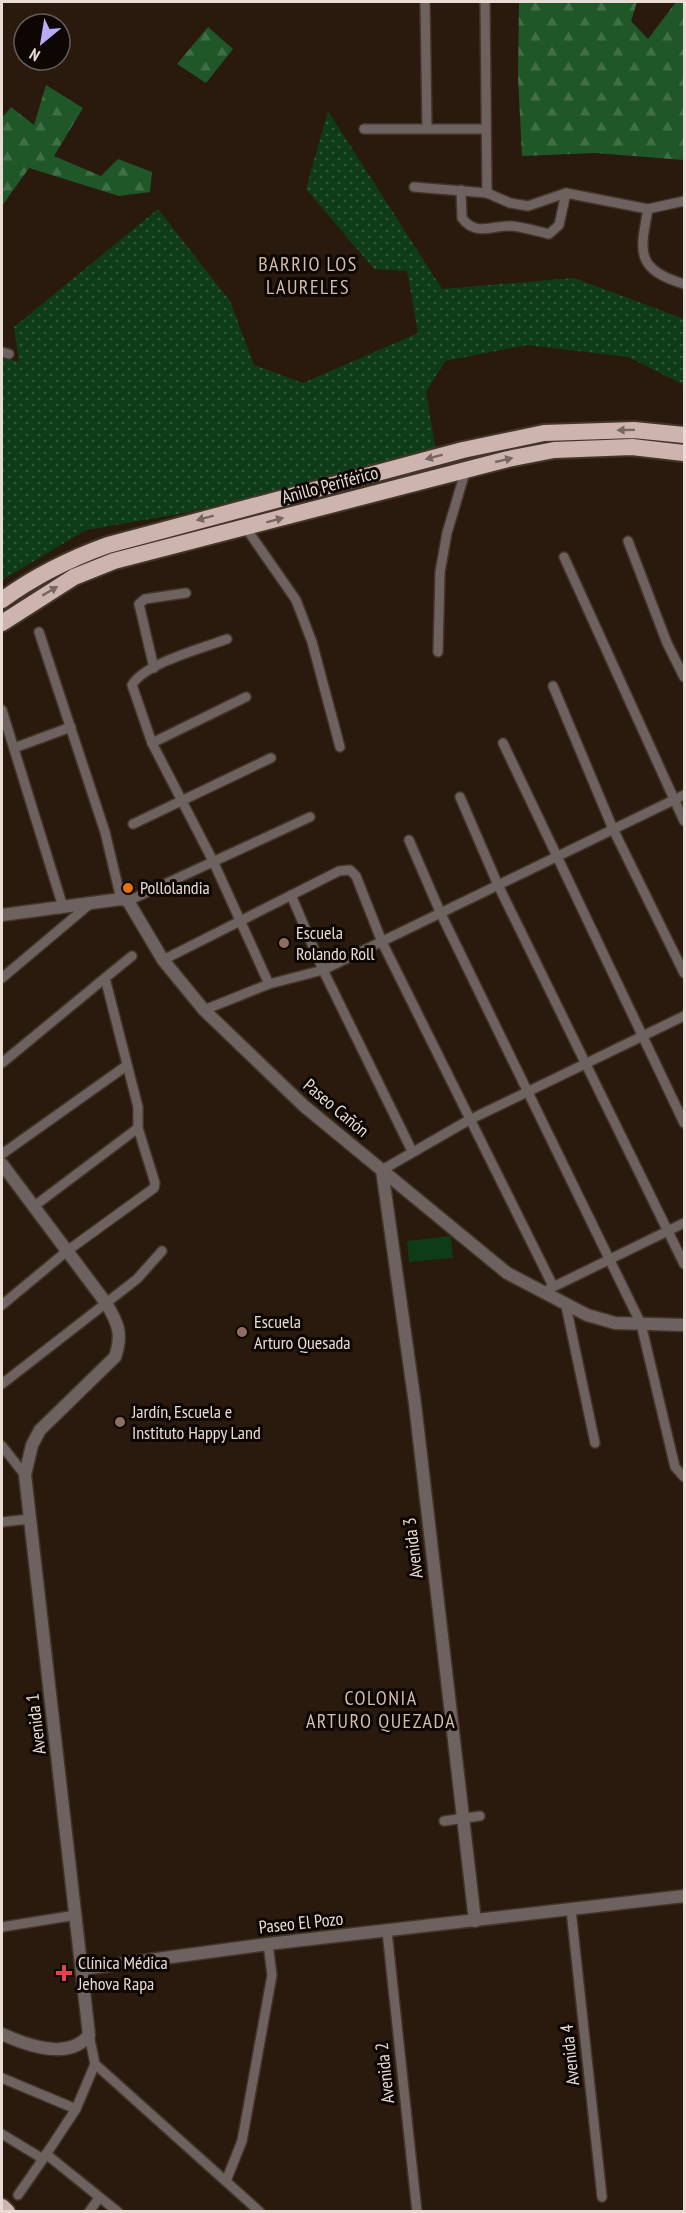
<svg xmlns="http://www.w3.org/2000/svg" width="686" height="2213" viewBox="0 0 686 2213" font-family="'PT Sans Narrow',sans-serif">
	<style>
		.grass { fill: url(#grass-dots) }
		.forest { fill: url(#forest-firs) }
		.garden { fill: #0f3c18 }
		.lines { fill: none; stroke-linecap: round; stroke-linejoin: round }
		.minor-casing { stroke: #443529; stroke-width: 12 }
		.tertiary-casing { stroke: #443529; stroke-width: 15 }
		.trunk-casing { stroke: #443529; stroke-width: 20 }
		.minor { stroke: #6d625f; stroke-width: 9 }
		.tertiary { stroke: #6d625f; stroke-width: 12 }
		.trunk { stroke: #ceb4ae; stroke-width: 16 }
		.oneway { fill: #776661 }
		.food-dot { fill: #e8710a; stroke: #0d0603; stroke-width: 2 }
		.education-dot { fill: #8d6e63; stroke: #0d0603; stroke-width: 2 }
		.health-dot { fill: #e0444e; stroke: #0d0603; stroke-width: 2 }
		.labels { text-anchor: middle; stroke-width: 6; stroke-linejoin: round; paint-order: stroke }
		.street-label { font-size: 18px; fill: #e8dcd4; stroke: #0d0603 }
		.poi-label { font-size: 18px; fill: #e8dcd4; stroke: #0d0603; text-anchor: start }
		.neighbourhood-label { font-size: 20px; letter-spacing: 1.5px; fill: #d3bdad; stroke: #0d0603 }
	</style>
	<defs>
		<pattern id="grass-dots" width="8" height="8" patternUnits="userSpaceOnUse" patternTransform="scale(1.5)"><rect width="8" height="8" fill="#0f3c18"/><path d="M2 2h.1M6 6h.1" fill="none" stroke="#325839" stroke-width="1.8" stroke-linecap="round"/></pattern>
		<pattern id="forest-firs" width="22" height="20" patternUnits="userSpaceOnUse" patternTransform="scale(1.5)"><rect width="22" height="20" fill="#1f5729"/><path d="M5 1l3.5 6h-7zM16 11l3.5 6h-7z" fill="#406f47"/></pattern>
	</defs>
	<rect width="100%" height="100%" fill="#291a0d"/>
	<!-- grass -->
	<polygon class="grass" points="328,111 442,289 574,278 684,319 684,385 628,357 527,345 445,361 426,392 436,451 190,512 86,530 2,580 2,357 19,362 14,327 158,209 230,301 254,365 303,383 418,333 407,271 374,269 306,189"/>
	<!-- forest -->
	<g class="forest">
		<polygon points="519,2 637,2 631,21 648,39 676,2 684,2 684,160 595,153 522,156 518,77"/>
		<polygon points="208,27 233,49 206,83 177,64"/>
		<polygon points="46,85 83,108 54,156 101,176 118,159 152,172 150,192 119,196 29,168 2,206 2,118 11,107 34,125"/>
	</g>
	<!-- garden -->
	<polygon class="garden" points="451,1236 453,1258 409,1262 407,1241"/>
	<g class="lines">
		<!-- minor casing -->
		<g class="minor-casing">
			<g id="minor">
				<polyline points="425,2 427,128"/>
				<polyline points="485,2 487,193"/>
				<polyline points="364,129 486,129"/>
				<polyline points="414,187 487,193 510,203 528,206 566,193 648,209 684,201"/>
				<path d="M461,190L462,218C476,237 492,225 511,226C524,227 536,231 549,234L559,225L566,193"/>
				<path d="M648,209C640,252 635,269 684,284"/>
				<polyline points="2,352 9,354"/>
				<polyline points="246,528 296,600 312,642 340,747"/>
				<polyline points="628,541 667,643 684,677"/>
				<polyline points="564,557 684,821"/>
				<polyline points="39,632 105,832 121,899"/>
				<path d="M227,639C203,648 145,663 132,685L152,743L213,861L269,984"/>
				<polyline points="438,652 440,572 447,533 466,469"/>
				<polyline points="154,668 139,604 145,599 186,593"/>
				<polyline points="553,686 613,829 684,973"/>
				<polyline points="2,710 63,907"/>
				<polyline points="152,743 246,697"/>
				<polyline points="503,743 684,1123"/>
				<polyline points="14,748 71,727"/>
				<polyline points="460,797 498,885 684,1264"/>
				<polyline points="133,824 271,758"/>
				<polyline points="409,840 441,914 641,1324 675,1467 684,1477"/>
				<polyline points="291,895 323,970 412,1151"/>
				<polyline points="128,901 310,817"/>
				<polyline points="163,960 339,871 350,870 356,876 382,942 553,1286"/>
				<polyline points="2,978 91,903"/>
				<polyline points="204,1010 269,984 323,970 684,795"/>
				<polyline points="2,1063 105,978"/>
				<polyline points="2,1154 126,1066"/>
				<polyline points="382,1170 469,1120 684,1016"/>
				<polyline points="33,1207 138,1128"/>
				<polyline points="549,1289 684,1223"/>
				<polyline points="2,1305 67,1251 154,1188 155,1183 138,1128 138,1107 105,978 132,956"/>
				<polyline points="566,1306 595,1443"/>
				<polyline points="2,1384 137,1279 162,1251"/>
				<polyline points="2,1446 25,1475"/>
				<polyline points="2,1522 30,1519"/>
				<polyline points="444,1821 480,1816"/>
				<polyline points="571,1910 602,2197"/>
				<polyline points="2,1927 76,1915"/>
				<polyline points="387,1931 417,2212"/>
				<polyline points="89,2035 95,2064 260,2212"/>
				<polyline points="2,2078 76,2109"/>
				<polyline points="2,2134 43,2159 76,2109 95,2064"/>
				<polyline points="46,2154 118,2212"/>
				<polyline points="226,2181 242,2141 272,1975 268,1944"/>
				<polyline points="18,2195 43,2159"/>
				<polyline points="89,2212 99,2198"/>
			</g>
		</g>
		<!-- tertiary casing -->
		<g class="tertiary-casing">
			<g id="tertiary">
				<polyline points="2,915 121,899 128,901 163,960 204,1010 304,1106 507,1273 587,1315 615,1323 684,1325"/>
				<path d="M2,1164L106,1303C118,1323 123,1334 115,1357L40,1430L32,1445L25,1475L89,2035C69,2061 26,2045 2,2034"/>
				<polyline points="382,1170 415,1404 475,1921"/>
				<polyline points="82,1969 268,1944 684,1896"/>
			</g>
		</g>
		<!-- trunk casing -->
		<g class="trunk-casing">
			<g id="trunk">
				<path d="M2,600C35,576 69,559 108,545L463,450L544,433L634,430L684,435"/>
				<polyline points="2,623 74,577 114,561 508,459 554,450 632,447 684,453"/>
				<polyline points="2,2207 7,2212"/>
			</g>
		</g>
		<!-- minor -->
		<use href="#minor" class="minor"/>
		<!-- tertiary -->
		<use href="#tertiary" class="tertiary"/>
		<!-- trunk -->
		<use href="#trunk" class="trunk"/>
	</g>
	<!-- one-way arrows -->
	<defs><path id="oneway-solid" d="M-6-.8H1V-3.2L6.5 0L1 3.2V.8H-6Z" transform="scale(1.5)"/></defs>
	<g class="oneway">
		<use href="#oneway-solid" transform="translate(626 430) rotate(179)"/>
		<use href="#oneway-solid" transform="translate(434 457) rotate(165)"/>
		<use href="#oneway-solid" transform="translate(504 460) rotate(-13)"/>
		<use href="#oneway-solid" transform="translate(205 518) rotate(165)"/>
		<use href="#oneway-solid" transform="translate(275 520) rotate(-15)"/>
		<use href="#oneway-solid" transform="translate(50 591) rotate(-31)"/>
	</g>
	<!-- markers -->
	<circle class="food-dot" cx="128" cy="888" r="6"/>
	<g class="education-dot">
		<circle cx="284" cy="943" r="6"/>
		<circle cx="242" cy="1332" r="6"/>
		<circle cx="120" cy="1422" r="6"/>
	</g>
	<path class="health-dot" d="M61 1964h6v6h6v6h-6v6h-6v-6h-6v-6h6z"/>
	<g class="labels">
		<!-- street labels -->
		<g class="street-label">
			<text transform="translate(330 485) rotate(-15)" y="6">Anillo Periférico</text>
			<text transform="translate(336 1108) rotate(40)" y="6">Paseo Cañón</text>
			<text transform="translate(413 1548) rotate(-97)" y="6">Avenida 3</text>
			<text transform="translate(36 1724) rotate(-97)" y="6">Avenida 1</text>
			<text transform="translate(301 1923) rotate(-6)" y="6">Paseo El Pozo</text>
			<text transform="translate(570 2055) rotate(-96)" y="6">Avenida 4</text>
			<text transform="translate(385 2073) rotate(-96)" y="6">Avenida 2</text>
		</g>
		<!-- poi labels -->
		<g class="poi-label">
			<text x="140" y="894">Pollolandia</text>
			<text x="296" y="939">Escuela<tspan x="296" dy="21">Rolando Roll</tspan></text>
			<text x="254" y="1328">Escuela<tspan x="254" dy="21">Arturo Quesada</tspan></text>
			<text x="132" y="1418">Jardín, Escuela e<tspan x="132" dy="21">Instituto Happy Land</tspan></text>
			<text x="78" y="1969">Clínica Médica<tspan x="78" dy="21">Jehova Rapa</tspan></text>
		</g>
		<!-- neighbourhood labels -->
		<g class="neighbourhood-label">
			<text x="308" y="271">BARRIO LOS<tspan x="308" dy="23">LAURELES</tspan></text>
			<text x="381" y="1705">COLONIA<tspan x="381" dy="23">ARTURO QUEZADA</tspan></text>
		</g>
	</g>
	<!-- border -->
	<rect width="686" height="2213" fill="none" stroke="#e8dcd4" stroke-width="6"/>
	<!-- north arrow -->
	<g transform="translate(42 42) rotate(210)"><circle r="28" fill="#0d0603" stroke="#655c57" stroke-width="1.5"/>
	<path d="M0-4.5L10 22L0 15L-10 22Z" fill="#b9abf7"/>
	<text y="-9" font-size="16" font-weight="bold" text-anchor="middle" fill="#e8dcd4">N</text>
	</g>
</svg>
